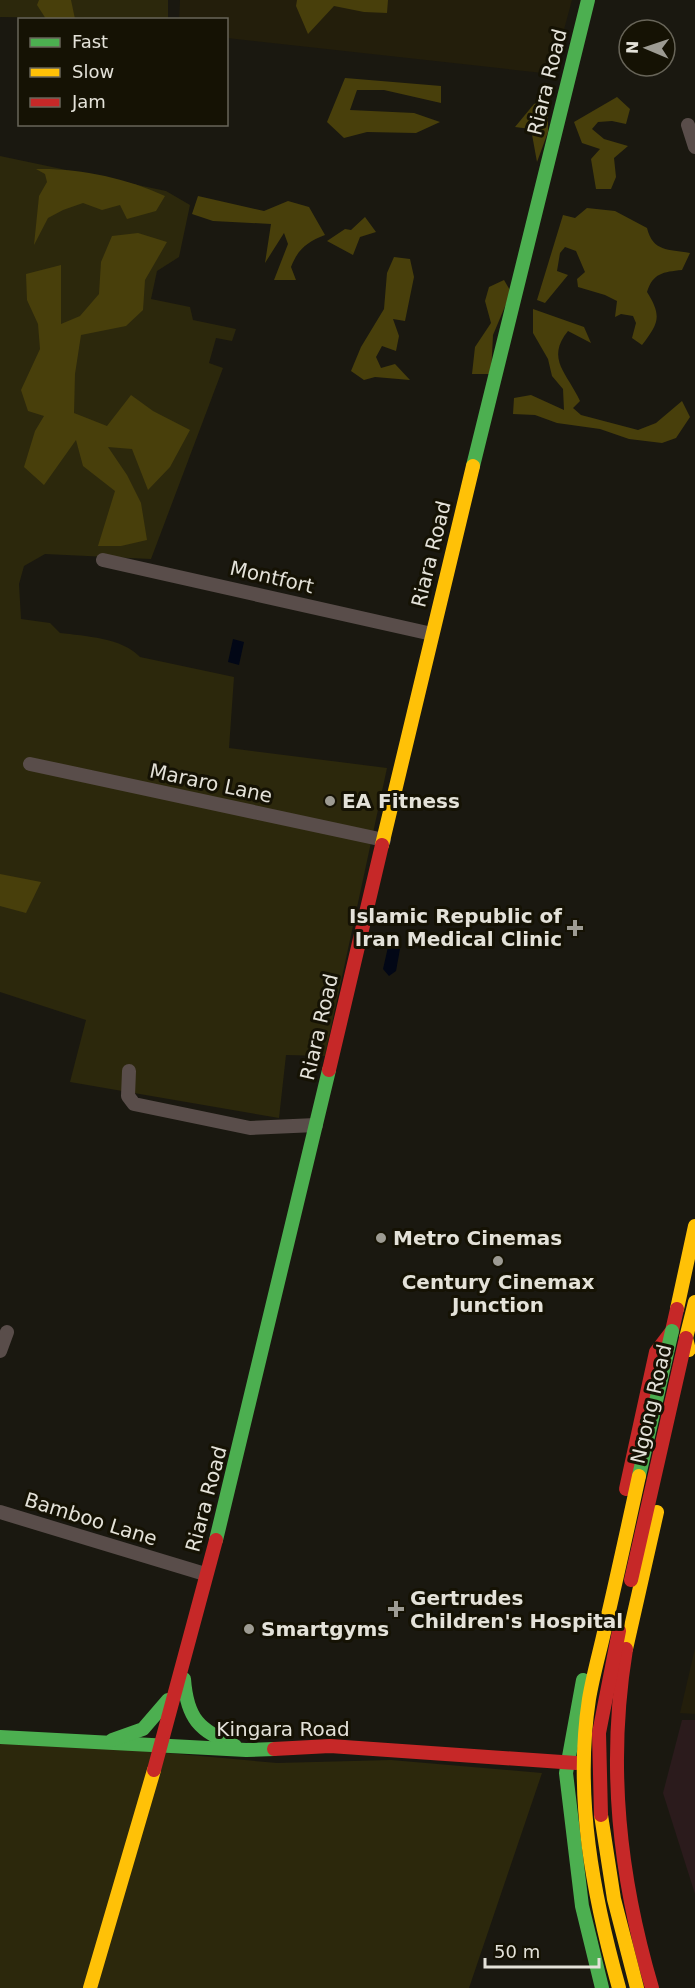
<svg xmlns="http://www.w3.org/2000/svg" width="695" height="1988" viewBox="0 0 695 1988" font-family="'DejaVu Sans',sans-serif">
	<style>
		.built { fill: #231e0b }
		.medical { fill: #2b1b1c }
		.green { fill: #2c280c }
		.forest { fill: #483f0b }
		.water { fill: #020716 }
		.lines { fill: none; stroke-linecap: round; stroke-linejoin: round }
		.street { stroke: #594d4a; stroke-width: 14 }
		.fast { stroke: #4caf50; stroke-width: 14 }
		.slow { stroke: #ffc107; stroke-width: 14 }
		.jam { stroke: #c62828; stroke-width: 14 }
		.fast-bridge { stroke: #4caf50; stroke-width: 14 }
		.slow-bridge { stroke: #ffc107; stroke-width: 14 }
		.jam-bridge { stroke: #c62828; stroke-width: 14 }
		.poi-dot { fill: #9d9b93; stroke: #151204; stroke-width: 2 }
		.labels { text-anchor: middle; stroke-width: 6; stroke-linejoin: round; paint-order: stroke }
		.street-label { font-size: 20px; fill: #e4e2d9; stroke: #151204 }
		.poi-label { font-size: 20px; font-weight: bold; fill: #e4e2d9; stroke: #151204; text-anchor: start }
	</style>
	<rect width="100%" height="100%" fill="#1a1810"/>
	<!-- built -->
	<g class="built">
		<polygon points="180,0 572,0 552,74 227,38 226,20 179,20"/>
		<polygon points="695,1648 695,1714 680,1713"/>
	</g>
	<!-- medical -->
	<polygon class="medical" points="682,1720 695,1720 695,1894 663,1793"/>
	<!-- green -->
	<g class="green">
		<polygon points="0,0 168,0 168,19 0,17"/>
		<path d="M0,156L166,191L190,205L179,257L157,271L151,299L190,307L193,320L236,329L232,341L216,338L209,363L223,368L151,559L45,554L24,566L19,584L21,619L50,623L60,633C84,636 123,638 140,657L234,677L229,748L387,768L325,1056L286,1055L279,1118L70,1082L86,1020L0,992Z"/>
		<polygon points="0,1742 134,1750 277,1763 391,1760 542,1773 469,1988 0,1988"/>
	</g>
	<!-- forest -->
	<g class="forest">
		<polygon points="39,0 71,0 75,19 46,19 37,5"/>
		<polygon points="297,0 388,0 387,13 364,12 334,6 308,34 296,6"/>
		<polygon points="345,78 441,86 441,103 384,90 357,90 350,110 414,113 440,122 416,133 367,132 344,138 327,122"/>
		<polygon points="617,97 630,109 626,124 612,121 598,122 592,129 604,139 628,146 614,158 616,177 611,189 596,189 591,159 600,149 582,143 574,122"/>
		<polygon points="548,100 548,132 537,162 531,129 515,127 534,104"/>
		<path d="M36,169C78,168 127,178 165,196L156,211L127,219L120,205L102,210L83,203L63,210L48,218L34,245L39,196L47,182L45,174Z"/>
		<path d="M198,196L264,211L288,201L309,207L325,235C307,242 298,249 291,267L296,280H274L288,244L284,233L265,263L271,224L213,221L192,214Z"/>
		<path d="M587,208L615,211L647,228C653,252 668,249 690,253L682,270C663,272 653,273 647,292C662,316 659,323 642,345L632,338L636,323L633,316L621,314L615,317L617,301L605,295L578,287L577,279L585,272L576,251L565,247L560,253L557,271L568,275L545,303L537,300L563,215L575,218Z"/>
		<polygon points="365,217 376,232 360,237 353,255 327,241 345,229 351,230"/>
		<polygon points="138,233 167,242 145,280 143,310 126,326 81,335 75,374 74,413 107,426 131,395 153,411 190,430 170,467 148,490 132,449 108,447 127,475 141,503 147,540 121,546 98,546 115,491 83,466 76,440 44,485 24,467 35,431 44,416 28,411 21,390 40,349 38,324 27,300 26,274 61,265 61,324 80,316 99,294 101,262 112,236"/>
		<polygon points="394,257 410,259 414,277 405,321 393,319 399,336 396,351 382,346 376,357 381,368 395,364 410,380 375,377 364,380 351,371 361,347 384,309 387,273"/>
		<polygon points="504,280 511,292 493,335 491,374 472,374 475,347 491,323 485,301 489,287"/>
		<path d="M533,309L584,327L591,343L568,331C545,359 568,374 580,401L573,408L581,415L638,430L656,423L682,401L690,417L676,438L662,443L629,439L600,429L557,423L535,415L513,414L514,398L531,395L564,410L563,389L552,376L548,359L533,333Z"/>
		<polygon points="0,874 41,882 26,913 0,906"/>
	</g>
	<!-- water -->
	<g class="water">
		<polygon points="233,639 244,642 239,665 228,662"/>
		<polygon points="388,947 400,949 396,971 389,976 383,969"/>
	</g>
	<g class="lines">
		<!-- street -->
		<g class="street">
			<polyline points="688,125 695,147"/>
			<polyline points="103,560 432,634"/>
			<polyline points="30,764 384,840"/>
			<polyline points="129,1071 128,1096 134,1104 250,1128 316,1125"/>
			<polyline points="0,1351 7,1332"/>
			<polyline points="0,1512 205,1574"/>
		</g>
		<!-- fast -->
		<g class="fast">
			<polyline points="473,466 588,0"/>
			<polyline points="216,1540 329,1070"/>
			<path d="M184,1679C187,1719 199,1730 235,1746"/>
			<polyline points="583,1680 566,1773 582,1906 602,1988"/>
			<polyline points="0,1737 246,1750 274,1749"/>
			<polyline points="112,1740 143,1729 168,1700"/>
		</g>
		<!-- slow -->
		<g class="slow">
			<polyline points="382,845 473,466"/>
			<polyline points="677,1309 695,1226"/>
			<polyline points="689,1350 686,1338 695,1302"/>
			<polyline points="626,1649 657,1512"/>
			<polyline points="90,1988 154,1770"/>
		</g>
		<!-- jam -->
		<g class="jam">
			<polyline points="329,1070 382,845"/>
			<polyline points="626,1489 656,1352 672,1331 677,1309"/>
			<path d="M626,1649C607,1765 619,1876 652,1988"/>
			<polyline points="274,1749 330,1746 576,1763"/>
			<polyline points="154,1770 216,1540"/>
		</g>
		<!-- fast-bridge -->
		<polyline class="fast-bridge" points="639,1476 672,1331"/>
		<!-- slow-bridge -->
		<g class="slow-bridge">
			<polyline points="601,1815 614,1899 637,1988"/>
			<path d="M619,1988C593,1895 574,1796 589,1699C593,1675 600,1651 605,1628C617,1577 628,1526 639,1476"/>
		</g>
		<!-- jam-bridge -->
		<g class="jam-bridge">
			<polyline points="631,1580 686,1338"/>
			<polyline points="601,1815 599,1733 619,1631"/>
		</g>
	</g>
	<!-- markers -->
	<g class="poi-dot">
		<circle cx="330" cy="801" r="6"/>
		<path d="M572 919h6v6h6v6h-6v6h-6v-6h-6v-6h6z"/>
		<circle cx="381" cy="1238" r="6"/>
		<circle cx="498" cy="1261" r="6"/>
		<path d="M393 1600h6v6h6v6h-6v6h-6v-6h-6v-6h6z"/>
		<circle cx="249" cy="1629" r="6"/>
	</g>
	<g class="labels">
		<!-- street labels -->
		<g class="street-label">
			<text transform="translate(547 82) rotate(-76)" y="7">Riara Road</text>
			<text transform="translate(431 554) rotate(-76)" y="7">Riara Road</text>
			<text transform="translate(272 577) rotate(13)" y="7">Montfort</text>
			<text transform="translate(211 783) rotate(12)" y="7">Mararo Lane</text>
			<text transform="translate(319 1027) rotate(-77)" y="7">Riara Road</text>
			<text transform="translate(651 1404) rotate(-77)" y="7">Ngong Road</text>
			<text transform="translate(206 1499) rotate(-75)" y="7">Riara Road</text>
			<text transform="translate(91 1519) rotate(17)" y="7">Bamboo Lane</text>
			<text x="283" y="1736">Kingara Road</text>
		</g>
		<!-- poi labels -->
		<g class="poi-label">
			<text x="342" y="808">EA Fitness</text>
			<text x="562" y="923" text-anchor="end">Islamic Republic of<tspan x="562" dy="23">Iran Medical Clinic</tspan></text>
			<text x="393" y="1245">Metro Cinemas</text>
			<text x="498" y="1289" text-anchor="middle">Century Cinemax<tspan x="498" dy="23">Junction</tspan></text>
			<text x="410" y="1605">Gertrudes<tspan x="410" dy="23">Children's Hospital</tspan></text>
			<text x="261" y="1636">Smartgyms</text>
		</g>
	</g>
	<!-- legend -->
	<rect x="18" y="18" width="210" height="108" fill="#151204" stroke="#686559" stroke-width="1.5"/>
	<rect x="30" y="38" width="30" height="9" fill="#4caf50" stroke="#686559" stroke-width="1.5"/>
	<text x="72" y="48" font-size="18" fill="#e4e2d9">Fast</text>
	<rect x="30" y="68" width="30" height="9" fill="#ffc107" stroke="#686559" stroke-width="1.5"/>
	<text x="72" y="78" font-size="18" fill="#e4e2d9">Slow</text>
	<rect x="30" y="98" width="30" height="9" fill="#c62828" stroke="#686559" stroke-width="1.5"/>
	<text x="72" y="108" font-size="18" fill="#e4e2d9">Jam</text>
	<!-- north arrow -->
	<g transform="translate(647 48) rotate(272)"><circle r="28" fill="#151204" stroke="#686559" stroke-width="1.5"/>
	<path d="M0-4.5L10 22L0 15L-10 22Z" fill="#9d9b93"/>
	<text y="-9" font-size="16" font-weight="bold" text-anchor="middle" fill="#e4e2d9">N</text>
	</g>
	<!-- scale -->
	<path d="M485 1958v9h114v-9" fill="none" stroke="#e4e2d9" stroke-width="3"/>
	<text x="494" y="1958" font-size="18" fill="#e4e2d9" stroke="#151204" stroke-width="4.5" paint-order="stroke">50 m</text>
</svg>
